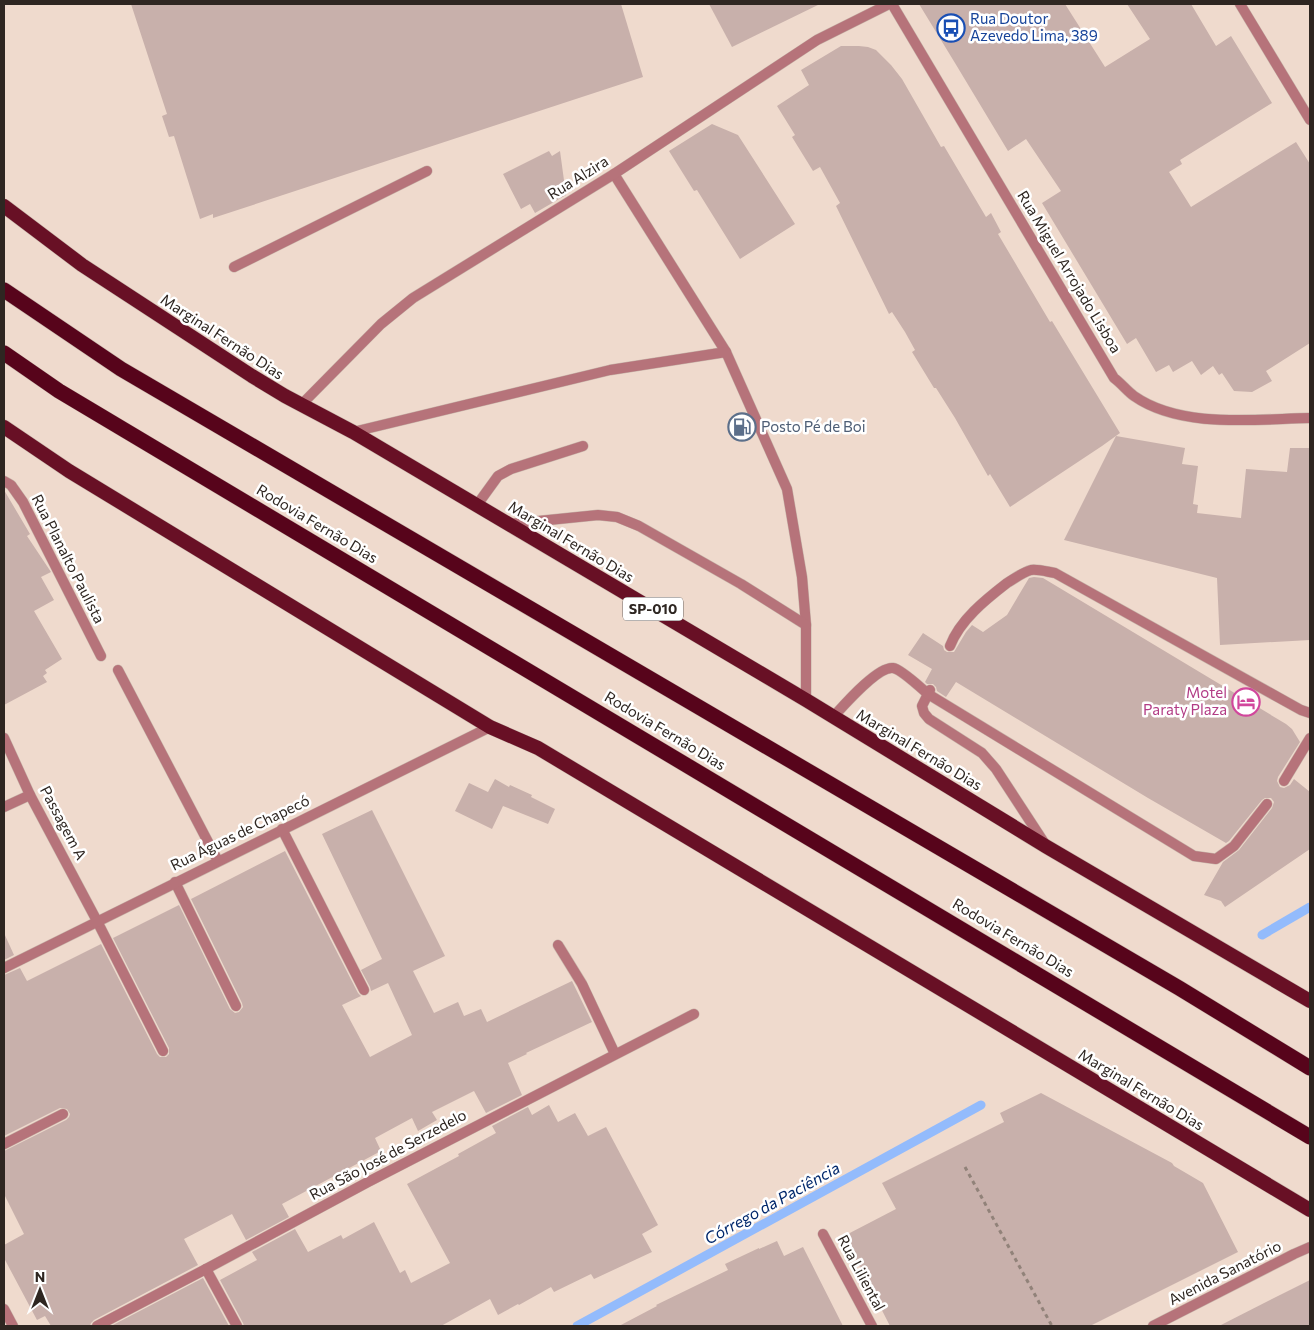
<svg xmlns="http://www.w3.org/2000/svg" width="1314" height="1330" viewBox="0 0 1314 1330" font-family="Commissioner,sans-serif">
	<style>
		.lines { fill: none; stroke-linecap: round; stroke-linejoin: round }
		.stream { stroke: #93bbfc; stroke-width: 9 }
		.building { fill: #c8b0ab }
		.service-casing { stroke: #c8b6ab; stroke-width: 11 }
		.minor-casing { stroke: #c8b6ab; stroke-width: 11 }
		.tertiary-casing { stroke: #c8b6ab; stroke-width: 11 }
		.trunk-casing { stroke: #c8b6ab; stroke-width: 15 }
		.motorway-casing { stroke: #c8b6ab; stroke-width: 16 }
		.path { stroke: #918279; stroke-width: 3; stroke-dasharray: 4 4; stroke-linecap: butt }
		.service { stroke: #b6737a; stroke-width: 10 }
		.minor { stroke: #b6737a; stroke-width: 10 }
		.tertiary { stroke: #b6737a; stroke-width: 10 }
		.trunk { stroke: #681025; stroke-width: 14 }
		.motorway { stroke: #57041b; stroke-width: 15 }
		.labels { text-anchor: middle; stroke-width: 5; stroke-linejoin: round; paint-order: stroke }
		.shield { fill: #fff; stroke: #6d6764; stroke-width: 1 }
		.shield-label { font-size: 14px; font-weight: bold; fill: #2e2621 }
		.transit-label { font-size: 15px; fill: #164399; stroke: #fff; text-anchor: start }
		.street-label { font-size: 15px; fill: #2e2621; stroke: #fff }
		.service-label { font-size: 15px; fill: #4e5e75; stroke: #fff; text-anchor: start }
		.hotel-label { font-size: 15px; fill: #b23c85; stroke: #fff; text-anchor: end }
		.water-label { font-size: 16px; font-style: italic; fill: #00276b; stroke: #fff }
	</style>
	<rect width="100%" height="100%" fill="#efdacd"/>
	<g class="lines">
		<!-- stream -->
		<g class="stream">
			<polyline points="1262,935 1310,907"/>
			<polyline points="577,1326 981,1105"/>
		</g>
	</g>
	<!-- building -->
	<g class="building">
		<polygon points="131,4 621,4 643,77 213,218 213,214 200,219 174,136 169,137 162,116 167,114"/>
		<polygon points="709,4 820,4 732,47"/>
		<polygon points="919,4 1065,4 1105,67 1150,39 1127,4 1191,4 1216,46 1231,36 1272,103 1180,160 1182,164 1169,172 1191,207 1296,142 1310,164 1310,343 1266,371 1272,381 1252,392 1234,391 1222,373 1219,375 1213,366 1201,375 1192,361 1173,372 1169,365 1156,372 1136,338 1127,344 1042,203 1061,191 1026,139 1008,151 955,63"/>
		<polygon points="841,46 859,46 868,47 876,50 891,65 902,79 941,147 944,146 986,217 991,213 1001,232 998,234 1050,322 1052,321 1120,433 1102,446 1010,507 990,474 988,476 955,418 936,388 934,388 912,352 915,350 905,332 892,312 889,314 836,206 840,203 820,167 813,171 792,137 795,135 777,106 809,85 801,70"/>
		<polygon points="712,124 738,135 795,224 740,259 697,190 694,191 669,151"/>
		<polygon points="549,151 552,156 560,151 566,195 535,213 530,204 521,209 503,174"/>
		<polygon points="1116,436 1185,448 1182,464 1198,466 1193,504 1198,505 1197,513 1241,518 1246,469 1287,472 1290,448 1310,448 1310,640 1220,645 1217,578 1064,540"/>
		<polygon points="4,490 30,534 27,536 51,572 41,577 54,600 34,611 62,659 45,670 47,673 43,676 47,682 4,705"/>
		<polygon points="1034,577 1043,578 1286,724 1292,729 1300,742 1278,777 1277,781 1280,787 1284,788 1290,785 1294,779 1310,792 1310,849 1225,907 1221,901 1204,895 1223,862 1239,850 1272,808 1274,802 1271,798 1265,798 1262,800 1229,841 1226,843 1148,798 956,682 946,697 937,691 936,687 933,684 927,684 925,682 932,669 908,655 923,633 943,646 944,650 947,652 954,652 966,632 972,625 983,632 1007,615 1029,578"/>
		<polygon points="495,779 509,787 510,785 532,795 531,797 555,809 548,824 503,806 492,829 455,811 469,783 488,792"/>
		<polygon points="372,810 445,956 413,971 434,1013 458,1002 464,1016 481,1009 487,1022 572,981 592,1022 526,1053 527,1054 508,1063 522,1095 486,1113 474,1091 432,1112 437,1120 418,1131 412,1118 375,1138 381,1151 282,1204 289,1217 246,1240 232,1214 184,1239 198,1265 94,1320 91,1323 90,1326 51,1326 45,1316 37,1320 4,1258 4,1245 24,1234 4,1194 4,1151 66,1120 69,1117 70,1114 67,1109 60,1108 4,1136 4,975 20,968 27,981 101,944 157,1054 160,1057 166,1057 169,1054 169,1048 113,938 179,905 230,1009 235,1013 239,1012 243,1007 242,1003 191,899 285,851 358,993 361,996 342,1005 370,1057 412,1035 388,983 371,991 370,987 361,970 382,959 322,834"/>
		<polygon points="4,933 14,955 4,960"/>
		<polygon points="1041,1093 1172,1163 1174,1166 1203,1183 1238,1252 1090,1326 890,1326 844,1236 896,1209 882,1183 1004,1122 1000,1113"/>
		<polygon points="549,1105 558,1122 575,1113 588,1136 606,1127 658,1225 642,1234 652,1252 594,1279 591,1274 554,1292 551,1287 519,1305 518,1304 498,1315 490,1299 441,1326 244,1326 243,1323 220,1280 257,1260 252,1252 295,1229 308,1252 341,1235 343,1239 374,1222 400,1273 405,1270 411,1283 450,1263 407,1184 459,1156 458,1154 496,1133 492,1126 528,1107 532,1115"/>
		<polygon points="777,1241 784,1256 803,1247 843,1326 619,1326 657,1306 656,1305 728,1270 725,1264 759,1248 759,1249"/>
		<polygon points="203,1278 229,1326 111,1326"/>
		<polygon points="1310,1280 1310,1326 1219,1326 1280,1295"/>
	</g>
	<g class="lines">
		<!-- service casing -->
		<g class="service-casing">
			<g id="service">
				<polyline points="614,174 726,352"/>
				<polyline points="234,267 427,171"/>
				<polyline points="353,432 610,370 726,352 787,489 802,577 806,625 806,700"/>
				<polyline points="4,481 11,485 23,502 101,656"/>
				<polyline points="477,505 498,476 511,469 583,446"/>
				<polyline points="509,524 598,515 617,517 639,526 741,584 806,625"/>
				<path d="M950,646C960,620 985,600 1007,583C1014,579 1023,572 1031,570C1039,569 1048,572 1055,573L1301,710L1310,713"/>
				<polyline points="118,670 218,861"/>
				<polyline points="930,690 922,706 924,713 929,719 982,753 996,769 1045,844"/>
				<path d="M833,717C844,705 878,666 893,668C901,669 921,688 928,694L1194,856L1216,859L1234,846L1267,804"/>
				<polyline points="4,738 30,795 97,921 163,1051"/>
				<polyline points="1284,781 1310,738"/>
				<polyline points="4,807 30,795"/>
				<polyline points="282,829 364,990"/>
				<polyline points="175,882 236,1006"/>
				<polyline points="558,945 582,984 615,1054"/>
				<polyline points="4,1144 63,1114"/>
				<polyline points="206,1269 237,1326"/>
			</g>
		</g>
		<!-- minor casing -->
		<g class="minor-casing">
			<g id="minor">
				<path d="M892,4L1114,378C1121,383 1127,391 1134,396C1181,429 1256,419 1310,418"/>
				<polyline points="1240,4 1310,120"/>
				<polyline points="302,404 381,324 413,298 614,174 817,40 889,4"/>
				<polyline points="4,968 490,727"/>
				<polyline points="823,1234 872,1326"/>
				<polyline points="4,1309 13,1326"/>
				<polyline points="97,1326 206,1269 368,1182 694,1014"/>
			</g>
		</g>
		<!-- tertiary casing -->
		<g class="tertiary-casing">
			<polyline id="tertiary" points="1153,1326 1294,1254 1310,1247"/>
		</g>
		<!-- trunk casing -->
		<g class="trunk-casing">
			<g id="trunk">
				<polyline points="4,206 82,265 252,376 285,396 353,432 806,700 1047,847 1310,1001"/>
				<polyline points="4,427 69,471 490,727 538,748 1310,1210"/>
			</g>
		</g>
		<!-- motorway casing -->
		<g class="motorway-casing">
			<g id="motorway">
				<polyline points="4,290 121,369 1179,988 1310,1068"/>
				<polyline points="4,353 59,391 1310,1137"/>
			</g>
		</g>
		<!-- path -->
		<polyline class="path" points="965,1167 1052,1326"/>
		<!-- service -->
		<use href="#service" class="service"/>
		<!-- minor -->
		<use href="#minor" class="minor"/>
		<!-- tertiary -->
		<use href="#tertiary" class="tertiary"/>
		<!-- trunk -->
		<use href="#trunk" class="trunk"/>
		<!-- motorway -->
		<use href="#motorway" class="motorway"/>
	</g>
	<!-- icons -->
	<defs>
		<g id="bus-ring" transform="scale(1.4375)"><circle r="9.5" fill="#fff" stroke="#1a4fb4" stroke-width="1.5"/><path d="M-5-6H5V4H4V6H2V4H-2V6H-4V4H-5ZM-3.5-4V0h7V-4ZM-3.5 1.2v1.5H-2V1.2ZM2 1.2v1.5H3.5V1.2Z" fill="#1a4fb4"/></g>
		<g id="fuel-ring" transform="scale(1.4375)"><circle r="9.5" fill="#fff" stroke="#5c6f8a" stroke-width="1.5"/><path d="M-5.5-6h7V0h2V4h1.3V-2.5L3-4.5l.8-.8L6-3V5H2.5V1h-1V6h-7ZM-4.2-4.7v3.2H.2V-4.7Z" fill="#5c6f8a"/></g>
		<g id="hotel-ring" transform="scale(1.4375)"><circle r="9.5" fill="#fff" stroke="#d1479c" stroke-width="1.5"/><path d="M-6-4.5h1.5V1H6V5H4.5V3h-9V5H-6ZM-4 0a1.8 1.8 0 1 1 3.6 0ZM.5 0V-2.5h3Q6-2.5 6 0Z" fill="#d1479c"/></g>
	</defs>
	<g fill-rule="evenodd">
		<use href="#bus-ring" x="951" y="28"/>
		<use href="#fuel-ring" x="742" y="427"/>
		<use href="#hotel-ring" x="1246" y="702"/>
	</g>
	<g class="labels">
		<!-- shield labels -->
		<rect class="shield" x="623" y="597.5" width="60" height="23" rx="4"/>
		<g class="shield-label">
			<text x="653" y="614">SP-010</text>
		</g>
		<!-- transit labels -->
		<g class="transit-label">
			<text x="970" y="24">Rua Doutor<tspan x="970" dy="17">Azevedo Lima, 389</tspan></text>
		</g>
		<!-- street labels -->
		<g class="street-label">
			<text transform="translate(578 178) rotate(-32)" y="5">Rua Alzira</text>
			<text transform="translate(1069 272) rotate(59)" y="5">Rua Miguel Arrojado Lisboa</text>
			<text transform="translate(222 337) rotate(33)" y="5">Marginal Fernão Dias</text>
			<text transform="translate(317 524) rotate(31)" y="5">Rodovia Fernão Dias</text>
			<text transform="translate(571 542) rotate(31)" y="5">Marginal Fernão Dias</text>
			<text transform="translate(68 559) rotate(63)" y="5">Rua Planalto Paulista</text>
			<text transform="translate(665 731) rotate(31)" y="5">Rodovia Fernão Dias</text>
			<text transform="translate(919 750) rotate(31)" y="5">Marginal Fernão Dias</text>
			<text transform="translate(63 823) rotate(62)" y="5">Passagem A</text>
			<text transform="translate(240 833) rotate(-26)" y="5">Rua Águas de Chapecó</text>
			<text transform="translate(1013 938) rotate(31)" y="5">Rodovia Fernão Dias</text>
			<text transform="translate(1141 1090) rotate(31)" y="5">Marginal Fernão Dias</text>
			<text transform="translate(388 1155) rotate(-28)" y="5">Rua São José de Serzedelo</text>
			<text transform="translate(861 1273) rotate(62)" y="5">Rua Liliental</text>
			<text transform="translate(1225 1273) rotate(-27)" y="5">Avenida Sanatório</text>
		</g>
		<!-- service labels -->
		<g class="service-label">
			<text x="761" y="432">Posto Pé de Boi</text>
		</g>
		<!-- hotel labels -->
		<g class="hotel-label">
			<text x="1227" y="698">Motel<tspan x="1227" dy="17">Paraty Plaza</tspan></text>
		</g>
		<!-- water labels -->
		<g class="water-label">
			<text transform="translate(772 1203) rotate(-29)" y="6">Córrego da Paciência</text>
		</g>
	</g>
	<!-- border -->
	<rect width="1314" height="1330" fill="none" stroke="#2e2621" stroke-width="10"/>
	<!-- north arrow -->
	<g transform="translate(40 1290)" stroke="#ffffff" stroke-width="4" paint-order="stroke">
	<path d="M0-4L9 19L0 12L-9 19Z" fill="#2e2621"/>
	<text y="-8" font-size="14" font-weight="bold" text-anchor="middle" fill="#2e2621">N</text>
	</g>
</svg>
